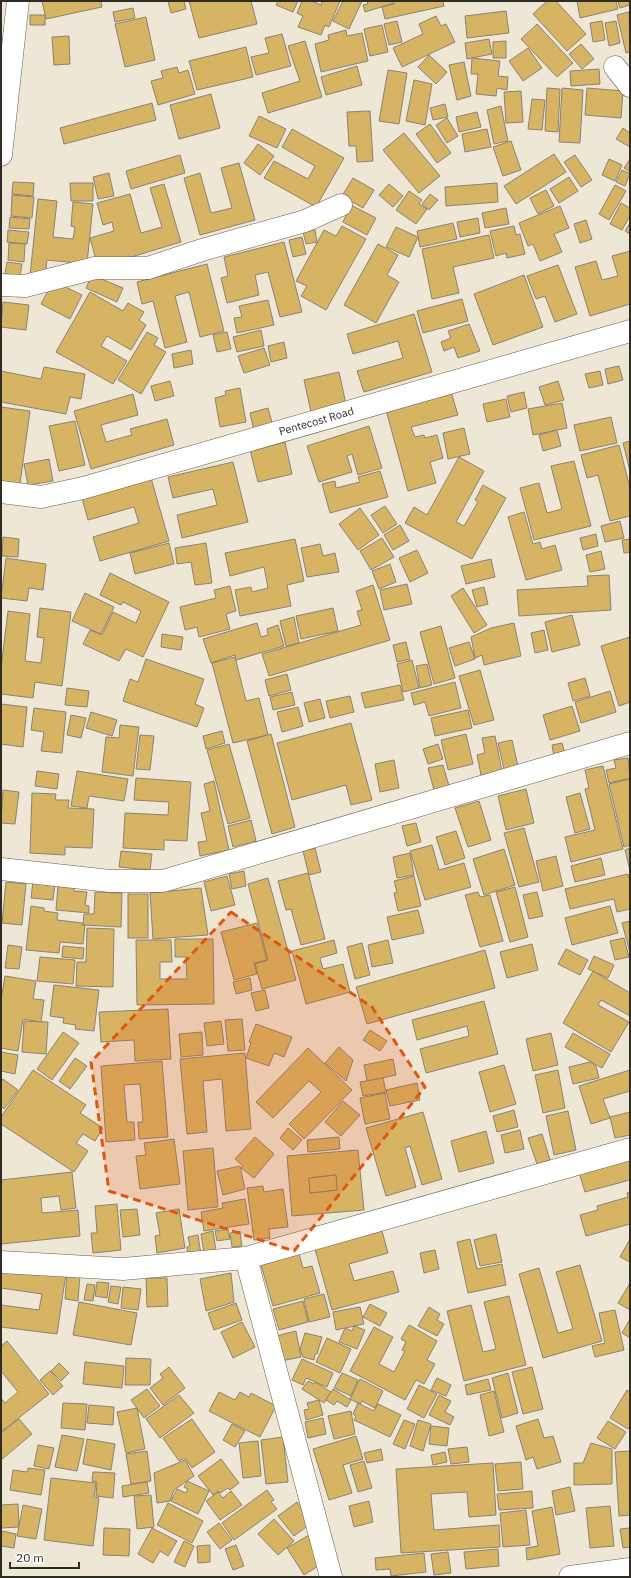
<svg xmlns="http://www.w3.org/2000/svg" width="631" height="1578" viewBox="0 0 631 1578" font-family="'IBM Plex Sans',sans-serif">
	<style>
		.building { fill: #d7b464; stroke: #8a8273; fill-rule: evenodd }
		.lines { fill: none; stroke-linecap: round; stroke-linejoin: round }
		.minor-casing { stroke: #655e4f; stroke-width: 23 }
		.minor { stroke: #fff; stroke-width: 22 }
		.marked { fill: #df570d; fill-opacity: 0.2; stroke: #df570d; stroke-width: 3; stroke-dasharray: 8 5; stroke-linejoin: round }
		.labels { text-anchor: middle; stroke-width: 4; stroke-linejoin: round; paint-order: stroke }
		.street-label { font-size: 11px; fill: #2f2c26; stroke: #fff }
	</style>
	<rect width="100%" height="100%" fill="#efe7d6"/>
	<!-- building -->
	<g class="building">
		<polygon points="42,1 101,1 102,7 46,19"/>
		<polygon points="168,1 184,1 186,9 171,13"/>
		<polygon points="189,1 251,1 257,24 199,38"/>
		<polygon points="278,1 298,1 293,12 276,5"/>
		<polygon points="302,1 312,1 321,5 322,1 340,1 329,27 325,25 321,35 298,27 303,16 297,13"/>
		<polygon points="343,1 362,1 349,29 333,21"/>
		<polygon points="367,1 393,1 394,3 365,12 363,5 368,4"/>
		<polygon points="394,1 443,1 444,6 385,19 382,7 394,4"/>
		<polygon points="547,1 556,1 586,34 567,51 533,14"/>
		<polygon points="577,1 616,1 618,9 580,18"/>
		<polygon points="618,1 630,1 630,5 620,8"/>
		<polygon points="133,8 135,18 115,22 113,12"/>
		<polygon points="506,11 509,33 467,38 465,16"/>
		<polygon points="629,12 630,52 626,53 617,15"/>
		<rect x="30" y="15" width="15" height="10"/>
		<polygon points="436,16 441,26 446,24 455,42 402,67 393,48 423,34 419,24"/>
		<polygon points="146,17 155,60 125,67 115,24"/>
		<polygon points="397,21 402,42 389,45 384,24"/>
		<polygon points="602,21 605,40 593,42 590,23"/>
		<polygon points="616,21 620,43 609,46 605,23"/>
		<polygon points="537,24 573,63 557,77 521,39"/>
		<polygon points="382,25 388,52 370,56 364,29"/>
		<polygon points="346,30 347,36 362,33 368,61 321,72 315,44 329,40 328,35"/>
		<polygon points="282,34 291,66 256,75 251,57 269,53 265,38"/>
		<polygon points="69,36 70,64 54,65 52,37"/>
		<polygon points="489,39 492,54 467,59 465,43"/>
		<polygon points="305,41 322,97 268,113 262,93 300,81 288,46"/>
		<polygon points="506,41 506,58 493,58 493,42"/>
		<polygon points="581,44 594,59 582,69 569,54"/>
		<polygon points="246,47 253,77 197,90 189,61"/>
		<polygon points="528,48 542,68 523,81 509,61"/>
		<polygon points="429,55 447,72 436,84 418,67"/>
		<polygon points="472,58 500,61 498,76 508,77 507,90 497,88 496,96 476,94 478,74 471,74"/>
		<polygon points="464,62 471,96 457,100 449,65"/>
		<polygon points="357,66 362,85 326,95 321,77"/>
		<polygon points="177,67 179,73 188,70 195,94 158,105 151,81 163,78 161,71"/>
		<polygon points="599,69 600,84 571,86 570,71"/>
		<polygon points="388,70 407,73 399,124 379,121"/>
		<polygon points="414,80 432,84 425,125 406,121"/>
		<polygon points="547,88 560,89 558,132 545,131"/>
		<polygon points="562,88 583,90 580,143 559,142"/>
		<polygon points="587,88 623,91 621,118 585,115"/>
		<polygon points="521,91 523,122 506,123 504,92"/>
		<polygon points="211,94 220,128 179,139 170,105"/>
		<polygon points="532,99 545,100 542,130 528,129"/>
		<polygon points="152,103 156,120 64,144 60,128"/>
		<polygon points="445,104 448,117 433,120 430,108"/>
		<polygon points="501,106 508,141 494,144 487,110"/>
		<polygon points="370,111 373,161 357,162 356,146 349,146 347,112"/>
		<polygon points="477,112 481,127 459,132 456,117"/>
		<polygon points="259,116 286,129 277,148 249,136"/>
		<polygon points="447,118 458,136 447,143 436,125"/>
		<polygon points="430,124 451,153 437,163 416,134"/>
		<polygon points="623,128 630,133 630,147 616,139"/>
		<polygon points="292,129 344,158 316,207 264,178 274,161 308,179 315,166 282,147"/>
		<polygon points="487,129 491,147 465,152 462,134"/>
		<polygon points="404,133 440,176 419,193 383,150"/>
		<polygon points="511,141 521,170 503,176 493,147"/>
		<polygon points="258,144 274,156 260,175 244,163"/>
		<polygon points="554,154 566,172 516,204 504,186"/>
		<polygon points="180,155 185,173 131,189 126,171"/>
		<polygon points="575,155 592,180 581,187 564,162"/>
		<polygon points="609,159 622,165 615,181 602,175"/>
		<polygon points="630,159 630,172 624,168"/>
		<polygon points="239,163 255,220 200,235 184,178 200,173 211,213 232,208 221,168"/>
		<polygon points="622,170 630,174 625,186 616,182"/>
		<polygon points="109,173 114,196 98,199 93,177"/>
		<polygon points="569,177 578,191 559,203 550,189"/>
		<polygon points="353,178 374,190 363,208 342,196"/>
		<polygon points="13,182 34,183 33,196 12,194"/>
		<polygon points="70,183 93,183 93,201 71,201"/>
		<polygon points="497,183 498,202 446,206 445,187"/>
		<polygon points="164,184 181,242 98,267 90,238 114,231 112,222 103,225 97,203 130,194 141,233 162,227 150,188"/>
		<polygon points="389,184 403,196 393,207 379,195"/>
		<polygon points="615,185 626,191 609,220 599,214"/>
		<polygon points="546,190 554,206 538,214 530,198"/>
		<polygon points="409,191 422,200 419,204 427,209 416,224 396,210"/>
		<polygon points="430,194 438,200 429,210 422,204"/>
		<polygon points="12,195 34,197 32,218 11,216"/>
		<polygon points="38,199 57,201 53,237 73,239 75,227 71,226 73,202 93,204 87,264 47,260 45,277 30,276"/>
		<polygon points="621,203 630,208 630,216 622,230 610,224"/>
		<polygon points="351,205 376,218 367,235 343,222"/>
		<polygon points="560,206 569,228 554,234 562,252 540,261 533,244 528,246 519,223"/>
		<polygon points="506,208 509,224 485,228 482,213"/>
		<polygon points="10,217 30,219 29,229 9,228"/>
		<polygon points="478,218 480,233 460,237 457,222"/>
		<polygon points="586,220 592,239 580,243 574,224"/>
		<polygon points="453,223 457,239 420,247 417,231"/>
		<polygon points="630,223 630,234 625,231"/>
		<polygon points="342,226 366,239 326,310 301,296 307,286 296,281 324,230 336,236"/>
		<polygon points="514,226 516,235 520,234 525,254 507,258 506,253 496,256 490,231"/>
		<polygon points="396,227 418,237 409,257 386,247"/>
		<polygon points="8,230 29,232 27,244 7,242"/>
		<polygon points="315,230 317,242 306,244 303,232"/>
		<polygon points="489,235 494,258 453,267 459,293 432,299 422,249"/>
		<polygon points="302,237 306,254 293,257 289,240"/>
		<polygon points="284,242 302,312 280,317 268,272 255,275 259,295 227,303 221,278 228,276 224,257"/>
		<polygon points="9,243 25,244 24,262 8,260"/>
		<polygon points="378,244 398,255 387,275 399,282 376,323 344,305"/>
		<polygon points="630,251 630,304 590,316 575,267 596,261 602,280 618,276 612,256"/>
		<polygon points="7,262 22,264 20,276 5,274"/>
		<polygon points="207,264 224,331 200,337 189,292 175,296 187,342 165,348 153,301 142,304 137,282"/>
		<polygon points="558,265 577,314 555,322 545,296 536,299 527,276"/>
		<polygon points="92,275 123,288 117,302 86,288"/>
		<polygon points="524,275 543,327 493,345 474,294"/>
		<polygon points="53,281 82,295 70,319 41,304"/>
		<polygon points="90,292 123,311 128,303 144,312 139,320 146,325 131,350 107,336 101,346 127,361 113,384 56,352"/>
		<polygon points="462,299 468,321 423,333 417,311"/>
		<polygon points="268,300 274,325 237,333 234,318 242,317 239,306"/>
		<polygon points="3,302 29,305 26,330 1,327"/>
		<polygon points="414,314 432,372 364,392 357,371 403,358 398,341 353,354 347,334"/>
		<polygon points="469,324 480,351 458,358 454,347 444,351 441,342 451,338 448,331"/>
		<polygon points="261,330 264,346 237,352 233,337"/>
		<polygon points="147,332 158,338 154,345 166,352 141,394 118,380"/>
		<polygon points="227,332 231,349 217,352 213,335"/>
		<polygon points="284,342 287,358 271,362 268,346"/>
		<polygon points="264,348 270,365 244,373 238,356"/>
		<polygon points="191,350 193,364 174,368 172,354"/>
		<polygon points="619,366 623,380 608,384 605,369"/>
		<polygon points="44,367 85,374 81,399 70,397 66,414 1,402 1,371 41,379"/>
		<polygon points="600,371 603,385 589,388 585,374"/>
		<polygon points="339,372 346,404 311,412 304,380"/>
		<polygon points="170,381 174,396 155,401 151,386"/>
		<polygon points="558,381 564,400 545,405 539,387"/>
		<polygon points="240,388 246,422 220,427 215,398 226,395 225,391"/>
		<polygon points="451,392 458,415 411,427 415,437 424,435 425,438 437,435 443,458 430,462 436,483 408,491 386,410"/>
		<polygon points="524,392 527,408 511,412 507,396"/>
		<polygon points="133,394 138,415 101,425 106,442 132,435 130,429 167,419 174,445 91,469 74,411"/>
		<polygon points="506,399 510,417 487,422 483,404"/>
		<polygon points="562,403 567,428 533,435 528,409"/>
		<polygon points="1,407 30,411 19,491 1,489"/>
		<polygon points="268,408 273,426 254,431 250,413"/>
		<polygon points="611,417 617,443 580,451 574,425"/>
		<polygon points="75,421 85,465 59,471 49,426"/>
		<polygon points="369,426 382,468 358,475 352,454 347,456 352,472 319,482 307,446"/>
		<polygon points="464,428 470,454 448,459 443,433"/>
		<polygon points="557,430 561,446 543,451 539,435"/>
		<polygon points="630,441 630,471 623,443"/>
		<polygon points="285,442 292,474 258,482 250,450"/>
		<polygon points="619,445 630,488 630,516 610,521 598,475 587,478 581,455"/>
		<polygon points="459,457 484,471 456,522 464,526 478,502 475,500 483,485 506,498 472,559 405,523 414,507 427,515"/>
		<polygon points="49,459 53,481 28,485 24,464"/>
		<polygon points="574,461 591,526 534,540 520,488 539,483 547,513 562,509 551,466"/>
		<polygon points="233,462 248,522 182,538 177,515 217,505 213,489 173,498 168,477"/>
		<polygon points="380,471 388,497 330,513 322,484 335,481 336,488 360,482 358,477"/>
		<polygon points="151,478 169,541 100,561 93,537 139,523 134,507 88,520 82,498"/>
		<polygon points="385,506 397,524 383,533 371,515"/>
		<polygon points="360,508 379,535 358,550 339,524"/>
		<polygon points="524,512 533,544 540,542 542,549 555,545 562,570 526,580 508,517"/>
		<polygon points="620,521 624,538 605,542 601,526"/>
		<polygon points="400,525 409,541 393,550 384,535"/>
		<polygon points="596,534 598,546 583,550 580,538"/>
		<polygon points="3,537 19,539 18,557 2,556"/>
		<polygon points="382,538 394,557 371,570 360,551"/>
		<polygon points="295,539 304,581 287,585 291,606 240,616 235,590 251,587 252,592 268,588 264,567 230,576 225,553"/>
		<polygon points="630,539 630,552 624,553 622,540"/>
		<polygon points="169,543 174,564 135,574 130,553"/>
		<polygon points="206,543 212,583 195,585 191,562 177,564 175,548"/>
		<polygon points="320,544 323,556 335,553 339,572 307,577 301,548"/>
		<polygon points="417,550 428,573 410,582 399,558"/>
		<polygon points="601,551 605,569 590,572 586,555"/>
		<polygon points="6,558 46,564 43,590 29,588 27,601 1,598"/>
		<polygon points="491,559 495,577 466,584 461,566"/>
		<polygon points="390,564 396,582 379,589 372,571"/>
		<polygon points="110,573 169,602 143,657 126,649 119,661 83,644 90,630 102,635 113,612 136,623 141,611 123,602 121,605 100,595"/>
		<polygon points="609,575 611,610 519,616 517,590 588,586 587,576"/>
		<polygon points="407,584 412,604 384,610 380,590"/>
		<polygon points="373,585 390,640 269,676 262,654 361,625 357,611 362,610 356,591"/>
		<polygon points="230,586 236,611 226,614 230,629 199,637 197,627 185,630 180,607 216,598 214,590"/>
		<polygon points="484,587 488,604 477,607 472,590"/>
		<polygon points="463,588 487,625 474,633 451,596"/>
		<polygon points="85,593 114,607 101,634 72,621"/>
		<polygon points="40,608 71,612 62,686 35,682 33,698 1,694 1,668 8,611 30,614 25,661 41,663 44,638 37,637"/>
		<polygon points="333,608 338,631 301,639 296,616"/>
		<polygon points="572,615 580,645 552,652 545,622"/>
		<polygon points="294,617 299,643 286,646 280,621"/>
		<polygon points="257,623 261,637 268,635 267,629 278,625 284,646 236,660 235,655 211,663 203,639"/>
		<polygon points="514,623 521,656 484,665 482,655 475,658 471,637 491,628"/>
		<polygon points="441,626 455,678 434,684 420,632"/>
		<polygon points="544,630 548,650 535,653 531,633"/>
		<polygon points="162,634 183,637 181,650 161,647"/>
		<polygon points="630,637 630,702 619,706 601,646"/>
		<polygon points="406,642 410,659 397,662 393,645"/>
		<polygon points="469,642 475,659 455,666 449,648"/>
		<polygon points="235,657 246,701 259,698 268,735 233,743 212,663"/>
		<polygon points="146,659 204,679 195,704 204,708 197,727 123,701 130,679 138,682"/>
		<polygon points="412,660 419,688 403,692 397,664"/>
		<polygon points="427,664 432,685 420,688 416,666"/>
		<polygon points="480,670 494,720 474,725 459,676"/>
		<polygon points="287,674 291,690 269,696 265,680"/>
		<polygon points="585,678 590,696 573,701 568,683"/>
		<polygon points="455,682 461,708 429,716 425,702 414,705 411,693"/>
		<polygon points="400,685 404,700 365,708 361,693"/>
		<polygon points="67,688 89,691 87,707 65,705"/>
		<polygon points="610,691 616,712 581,723 575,702"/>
		<polygon points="292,692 295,705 273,710 270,697"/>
		<polygon points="350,696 354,712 330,718 326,701"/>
		<polygon points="320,699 325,718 309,722 304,703"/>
		<polygon points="1,704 27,707 23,747 1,744"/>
		<polygon points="572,706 580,731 550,740 543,715"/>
		<polygon points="298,707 303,726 282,732 277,712"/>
		<polygon points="34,708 66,712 62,753 41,751 44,732 31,730"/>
		<polygon points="468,710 472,728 435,736 431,718"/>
		<polygon points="91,712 117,720 112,736 86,728"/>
		<polygon points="71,715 86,718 81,738 67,735"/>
		<polygon points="351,723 372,800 351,805 346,785 292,800 277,743"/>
		<polygon points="120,725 139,727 133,776 102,772 106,737 119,738"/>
		<polygon points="222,731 225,743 206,749 203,736"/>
		<polygon points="271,734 295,827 272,834 247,741"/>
		<polygon points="466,734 473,764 448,770 441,740"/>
		<polygon points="140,735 154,736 150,770 136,769"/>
		<polygon points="495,736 502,771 481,775 477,755 485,753 482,738"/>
		<polygon points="512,740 518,766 504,769 498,743"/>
		<polygon points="562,743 565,754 554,757 552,745"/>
		<polygon points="229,744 250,818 228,824 207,750"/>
		<polygon points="438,744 443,759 428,764 423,749"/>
		<polygon points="628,758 630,778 609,783 606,770 616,768 614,760"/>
		<polygon points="394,760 399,788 380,792 375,764"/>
		<polygon points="443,765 449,786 434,790 428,768"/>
		<polygon points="603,766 623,849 571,862 565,837 595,830 585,789 589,788 585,770"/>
		<polygon points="37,771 59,774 57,789 35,786"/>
		<polygon points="77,771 128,779 124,801 89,796 87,808 71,806"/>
		<polygon points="136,778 191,782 187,841 164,840 164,850 123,848 125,813 168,815 169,802 134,800"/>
		<polygon points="630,779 630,845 624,847 609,784"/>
		<polygon points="214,781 229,850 200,856 198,842 207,841 201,813 210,811 204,784"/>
		<polygon points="526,789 534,823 506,830 498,796"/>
		<polygon points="3,790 19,792 15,824 1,823"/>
		<polygon points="32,793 56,794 55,800 69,800 68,808 94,809 92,848 65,847 65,855 30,853"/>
		<polygon points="580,793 590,829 575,833 566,797"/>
		<polygon points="479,801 491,840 468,847 455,808"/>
		<polygon points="251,820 256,841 233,847 228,826"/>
		<polygon points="416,823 421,842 407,846 402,826"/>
		<polygon points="524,828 539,882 519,887 504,833"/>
		<polygon points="456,831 465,858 445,865 436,837"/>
		<polygon points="432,845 439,870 464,863 471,887 425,900 410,851"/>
		<polygon points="315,848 321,872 309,875 303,851"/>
		<polygon points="630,848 630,870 625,850"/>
		<polygon points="504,849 515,885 484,895 473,859"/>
		<polygon points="121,851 152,854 150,870 119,867"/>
		<polygon points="410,853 414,875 397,878 393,857"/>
		<polygon points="556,856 563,886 543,891 536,861"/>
		<polygon points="601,858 605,875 575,882 571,866"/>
		<polygon points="244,871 246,886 232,889 229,874"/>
		<polygon points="308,873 325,939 301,945 291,909 286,910 278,881"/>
		<polygon points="628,874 630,882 630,909 617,912 614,899 570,909 565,889"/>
		<polygon points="227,876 235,905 211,911 204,882"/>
		<polygon points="414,876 421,906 398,911 394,893 397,892 394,881"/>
		<polygon points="268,878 296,980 262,989 255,964 268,960 248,884"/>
		<polygon points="33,881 55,883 53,900 31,898"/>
		<polygon points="6,882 26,884 22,925 2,923"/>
		<polygon points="58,885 74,886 74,891 87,892 85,905 89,906 89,913 56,910"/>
		<polygon points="515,887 528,937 510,942 496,892"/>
		<polygon points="201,888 208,935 153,939 150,893"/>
		<polygon points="95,892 122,893 121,927 83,925 84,914 94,914"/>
		<polygon points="478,892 480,897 490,895 503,941 480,947 465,895"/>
		<polygon points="537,892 543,916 529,919 523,895"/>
		<rect x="128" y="894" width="20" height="44"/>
		<polygon points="31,906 44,908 44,911 58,913 57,920 83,923 82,925 85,925 83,944 60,942 59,953 26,950"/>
		<polygon points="610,906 618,933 572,945 565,918"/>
		<polygon points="418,910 424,933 392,940 387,917"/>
		<polygon points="630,921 630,953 622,923"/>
		<polygon points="257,923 267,960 254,963 257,974 234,980 221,932"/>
		<polygon points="87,928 114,929 113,987 76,986 77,962 86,962"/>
		<polygon points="624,938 629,957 615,960 610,941"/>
		<polygon points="175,939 213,939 214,1004 137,1005 136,940 171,940 172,962 160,962 160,979 187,979 186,957 175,957"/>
		<polygon points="334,940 337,953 320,958 323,969 343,964 350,992 306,1004 292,951"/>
		<polygon points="388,940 393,963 372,967 368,945"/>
		<polygon points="362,943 370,975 355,979 347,947"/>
		<polygon points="532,944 538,970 507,978 500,952"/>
		<polygon points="8,945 22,947 19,969 5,968"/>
		<polygon points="63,946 84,948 83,959 62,957"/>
		<polygon points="566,949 588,960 580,975 558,964"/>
		<polygon points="485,950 495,988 367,1024 356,987"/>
		<polygon points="594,956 614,965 608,978 588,969"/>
		<polygon points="40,957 75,960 73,984 37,981"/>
		<polygon points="593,971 630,993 630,1016 601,1000 598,1005 629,1022 611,1052 563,1023"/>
		<polygon points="5,976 36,981 33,999 44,1000 41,1022 23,1019 18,1051 1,1048 1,1000"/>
		<polygon points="250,978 252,990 236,994 233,982"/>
		<polygon points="54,985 99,990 94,1031 75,1029 76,1025 63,1023 64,1018 50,1016"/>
		<polygon points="265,990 269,1008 256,1011 251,993"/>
		<polygon points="484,1001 498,1054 426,1073 420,1049 469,1036 467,1026 417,1040 412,1020"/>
		<polygon points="168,1009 171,1059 135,1061 134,1040 101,1042 99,1012"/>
		<polygon points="242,1019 245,1050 228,1051 225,1020"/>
		<polygon points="24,1021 48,1022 46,1054 22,1052"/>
		<polygon points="221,1021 224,1044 207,1046 204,1023"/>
		<polygon points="256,1024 292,1037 284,1057 274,1053 269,1066 246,1058 251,1043 249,1042"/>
		<polygon points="370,1030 387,1041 380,1051 363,1040"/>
		<polygon points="63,1032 79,1043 52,1080 37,1069"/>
		<polygon points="202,1032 203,1055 181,1057 179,1034"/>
		<polygon points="551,1033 558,1065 533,1071 526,1039"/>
		<polygon points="573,1033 610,1054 602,1068 565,1047"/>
		<polygon points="339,1047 353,1060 346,1081 325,1063"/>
		<polygon points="308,1048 352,1090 304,1139 289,1124 321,1092 309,1081 273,1118 256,1102"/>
		<polygon points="1,1052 18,1055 15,1074 1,1071"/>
		<polygon points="245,1053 251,1129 226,1131 222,1079 203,1081 207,1132 187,1134 180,1059"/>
		<polygon points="75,1058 87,1066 70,1089 59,1081"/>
		<polygon points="393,1059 396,1075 367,1081 364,1065"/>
		<polygon points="162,1061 168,1137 139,1139 138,1122 143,1122 140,1084 124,1085 127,1122 134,1122 135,1140 106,1142 101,1066"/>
		<polygon points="590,1062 596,1066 599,1078 573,1084 569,1067"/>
		<polygon points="504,1065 516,1104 490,1112 479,1072"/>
		<polygon points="33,1070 86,1105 80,1113 103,1128 95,1141 83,1134 76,1143 88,1151 74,1172 1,1124 1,1117"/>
		<polygon points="558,1070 565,1108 543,1113 535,1075"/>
		<polygon points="630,1070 630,1091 603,1099 610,1118 591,1124 579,1086"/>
		<polygon points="383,1078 386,1092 363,1096 360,1082"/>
		<polygon points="3,1079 18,1090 4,1109 1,1106 1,1082"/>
		<polygon points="417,1083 420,1100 390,1106 386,1090"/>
		<polygon points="385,1093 390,1119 365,1124 360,1098"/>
		<polygon points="343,1101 360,1115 341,1136 325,1122"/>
		<polygon points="514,1110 518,1127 497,1132 493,1116"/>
		<polygon points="568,1111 576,1150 554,1155 546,1116"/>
		<polygon points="423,1112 442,1179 422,1185 410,1146 405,1148 416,1187 386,1196 366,1128"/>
		<polygon points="630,1112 630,1135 615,1138 610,1117"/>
		<polygon points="288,1128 302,1140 293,1150 280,1138"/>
		<polygon points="520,1130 524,1149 505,1153 501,1135"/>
		<polygon points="486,1131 494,1163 459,1172 451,1141"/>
		<polygon points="542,1134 550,1160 537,1164 528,1138"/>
		<polygon points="255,1137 274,1154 254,1178 241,1168 243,1166 235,1159"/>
		<polygon points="339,1137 340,1149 308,1152 307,1140"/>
		<polygon points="174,1139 180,1184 140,1189 136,1156 146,1155 144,1143"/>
		<polygon points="213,1148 218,1207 188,1210 183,1151"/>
		<path d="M358,1150L364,1210L292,1216L287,1156ZM336,1175L337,1190L310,1193L309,1178Z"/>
		<polygon points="630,1158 630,1180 585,1192 579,1172"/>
		<polygon points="240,1166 245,1189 223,1195 217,1171"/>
		<polygon points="72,1172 76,1208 61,1210 59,1196 41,1198 42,1213 78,1210 80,1236 1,1244 1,1180"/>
		<polygon points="336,1175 337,1190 310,1193 309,1178"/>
		<polygon points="263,1186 264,1192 283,1189 288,1227 269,1229 270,1238 254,1240 247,1188"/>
		<polygon points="630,1192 630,1224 586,1236 580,1215 598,1210 597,1206 628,1197 627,1193"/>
		<polygon points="245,1199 249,1224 204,1231 201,1212 223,1208 222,1203"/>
		<polygon points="117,1204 121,1250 93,1253 91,1233 97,1233 95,1206"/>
		<polygon points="137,1209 140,1235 123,1237 120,1210"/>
		<polygon points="179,1209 185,1248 157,1253 155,1236 160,1235 156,1213"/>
		<polygon points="228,1229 230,1239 217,1241 215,1231"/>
		<polygon points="213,1231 216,1251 204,1253 201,1234"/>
		<polygon points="240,1231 242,1246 232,1247 230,1233"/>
		<polygon points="382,1231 388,1253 349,1264 354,1281 393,1271 399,1292 332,1310 315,1249"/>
		<polygon points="496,1234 502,1262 480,1266 474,1240"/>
		<polygon points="198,1235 201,1255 188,1257 187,1247 190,1246 188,1237"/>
		<polygon points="470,1239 477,1269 502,1264 506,1285 468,1293 457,1242"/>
		<polygon points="630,1239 630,1262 620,1257"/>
		<polygon points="435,1250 439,1269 424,1273 420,1253"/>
		<polygon points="299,1254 303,1268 312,1266 320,1293 273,1306 261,1265"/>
		<polygon points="1,1265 66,1273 57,1334 1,1327 1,1305 39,1310 42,1294 1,1288"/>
		<polygon points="580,1265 602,1341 543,1358 519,1274 539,1268 558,1333 573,1329 556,1272"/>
		<polygon points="67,1273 80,1274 78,1301 65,1299"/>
		<polygon points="231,1273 234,1302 206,1311 200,1279"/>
		<polygon points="146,1278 167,1278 168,1306 147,1307"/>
		<polygon points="97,1282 109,1283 107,1298 95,1296"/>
		<polygon points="630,1283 630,1310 618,1303"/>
		<polygon points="87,1284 95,1285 93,1301 84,1300"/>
		<polygon points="111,1286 121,1287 118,1304 108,1302"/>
		<polygon points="123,1287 141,1289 138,1310 121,1308"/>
		<polygon points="324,1294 330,1317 309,1322 304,1299"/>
		<polygon points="509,1296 526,1365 464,1381 447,1311 471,1305 483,1352 496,1349 484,1302"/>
		<polygon points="303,1301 308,1322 279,1330 273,1309"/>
		<polygon points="79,1302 137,1313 131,1345 73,1335"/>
		<polygon points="236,1303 242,1320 214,1330 208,1313"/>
		<polygon points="370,1304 387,1313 380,1326 363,1317"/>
		<polygon points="360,1307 364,1324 336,1330 333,1312"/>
		<polygon points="429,1307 440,1314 437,1320 444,1324 437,1336 418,1326"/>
		<polygon points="615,1310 624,1350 595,1357 592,1346 605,1343 599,1313"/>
		<polygon points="630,1319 630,1338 622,1333"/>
		<polygon points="242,1322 255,1347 233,1358 221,1332"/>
		<polygon points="409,1325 437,1341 427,1360 435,1364 424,1384 416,1380 405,1400 350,1371 374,1327 393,1337 379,1364 394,1372 405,1351 402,1350 406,1342 401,1339"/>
		<polygon points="354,1326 365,1330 357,1349 339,1342 345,1328 352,1331"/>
		<polygon points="296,1331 301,1357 281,1361 276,1336"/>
		<polygon points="305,1333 322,1337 317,1354 315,1354 314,1360 303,1357 300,1349"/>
		<polygon points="327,1338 351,1349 340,1373 316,1362"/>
		<polygon points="7,1341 49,1394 1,1432 1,1398 5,1403 18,1392 1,1371 1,1346"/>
		<polygon points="126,1358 151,1359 150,1385 125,1385"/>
		<polygon points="302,1359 333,1373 327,1387 306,1378 303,1385 292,1380"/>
		<polygon points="85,1362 124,1366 122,1388 83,1384"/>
		<polygon points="59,1363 69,1373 61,1381 51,1371"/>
		<polygon points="169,1367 185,1388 163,1405 150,1388 163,1378 160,1374"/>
		<polygon points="532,1367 543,1409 523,1414 512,1372"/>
		<polygon points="50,1371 63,1386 53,1395 40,1380"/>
		<polygon points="342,1373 358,1380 351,1396 334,1388"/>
		<polygon points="508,1373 518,1413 502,1418 492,1378"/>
		<polygon points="437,1378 451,1385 446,1396 431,1390"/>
		<polygon points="360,1379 383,1391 375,1408 362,1401 360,1404 350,1399"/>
		<polygon points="488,1379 491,1390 467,1395 465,1385"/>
		<polygon points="308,1381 314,1384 315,1382 331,1392 324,1403 302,1389"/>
		<polygon points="419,1385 437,1394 424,1418 407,1409"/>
		<polygon points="147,1389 160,1406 144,1418 131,1400"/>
		<polygon points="333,1389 351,1400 347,1407 337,1401 334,1405 326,1400"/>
		<polygon points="627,1390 630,1392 630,1426 628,1429 610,1418"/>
		<polygon points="494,1391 504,1432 489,1436 480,1395"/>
		<polygon points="219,1392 235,1400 240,1392 249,1397 251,1393 276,1406 260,1437 209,1411"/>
		<polygon points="179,1395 194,1413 160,1438 146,1419"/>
		<polygon points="439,1395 451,1401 445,1412 454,1417 450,1425 429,1415"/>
		<polygon points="319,1400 323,1415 306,1420 304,1410 309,1409 307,1403"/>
		<polygon points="63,1403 87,1404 85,1430 61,1428"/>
		<polygon points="358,1403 374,1411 378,1404 401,1415 390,1437 354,1420 356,1416 353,1414"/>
		<polygon points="89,1405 114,1407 113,1425 87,1423"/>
		<polygon points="137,1408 145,1449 126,1453 117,1412"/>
		<polygon points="351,1411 355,1434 334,1439 328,1416"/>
		<polygon points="323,1418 326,1434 308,1438 305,1422"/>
		<polygon points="19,1419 32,1434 1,1460 1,1433"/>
		<polygon points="192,1419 215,1452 192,1468 185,1458 179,1461 163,1438"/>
		<polygon points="538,1419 544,1438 553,1436 561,1462 537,1469 533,1457 526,1460 516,1426"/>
		<polygon points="404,1420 415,1424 405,1449 393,1444"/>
		<polygon points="418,1420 431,1424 423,1451 410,1446"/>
		<polygon points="608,1421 626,1432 615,1449 597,1438"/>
		<polygon points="232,1424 245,1431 235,1447 223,1440"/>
		<polygon points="431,1426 449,1428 447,1446 429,1444"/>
		<polygon points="62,1435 84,1439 77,1471 55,1467"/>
		<polygon points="356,1436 363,1459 343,1465 352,1493 329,1500 313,1449"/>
		<polygon points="283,1437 288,1482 266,1484 261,1440"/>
		<polygon points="87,1439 115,1444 111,1470 83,1464"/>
		<polygon points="258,1441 261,1476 243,1478 239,1443"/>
		<polygon points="591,1443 612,1449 612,1484 574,1485 574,1463 583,1463"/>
		<polygon points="38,1445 54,1448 49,1469 34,1466"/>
		<polygon points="467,1447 469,1462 451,1464 448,1449"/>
		<polygon points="381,1449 383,1460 367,1463 364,1453"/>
		<polygon points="147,1451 151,1481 131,1484 126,1454"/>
		<polygon points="630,1451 630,1515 619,1516 615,1452"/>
		<polygon points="445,1452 447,1462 433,1465 431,1455"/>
		<polygon points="221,1459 239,1483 230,1490 228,1488 220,1493 218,1491 213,1495 198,1476"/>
		<polygon points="185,1460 194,1476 174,1490 170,1501 157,1503 154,1473"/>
		<polygon points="364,1461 372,1488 358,1492 350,1465"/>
		<polygon points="521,1462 523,1489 498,1491 495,1464"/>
		<polygon points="493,1463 496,1515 469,1517 467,1492 431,1494 434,1530 499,1525 500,1547 401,1553 396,1469"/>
		<polygon points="28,1468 45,1470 41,1495 10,1490 13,1470 27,1472"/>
		<polygon points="93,1472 115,1473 113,1498 96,1496 97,1482 92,1481"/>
		<polygon points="51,1478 96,1483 94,1497 99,1498 93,1546 44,1540"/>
		<polygon points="187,1481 209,1491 198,1514 171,1501 177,1489 186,1493 188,1489 184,1487"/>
		<polygon points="147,1482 149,1493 123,1497 122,1486"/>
		<polygon points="570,1487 575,1511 556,1515 552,1491"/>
		<polygon points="267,1490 274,1500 271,1502 277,1509 234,1540 222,1523"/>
		<polygon points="231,1491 242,1505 220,1520 206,1501 218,1492 223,1498"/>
		<polygon points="532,1491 533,1508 499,1510 497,1494"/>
		<polygon points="151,1495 154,1527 137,1529 134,1496"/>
		<polygon points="369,1501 373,1522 354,1527 349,1506"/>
		<polygon points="297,1502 313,1522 294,1536 278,1516"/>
		<polygon points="168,1503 203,1521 192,1543 157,1525"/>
		<polygon points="18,1504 19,1527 1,1528 1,1505"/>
		<polygon points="23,1505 42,1509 36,1539 17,1536"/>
		<polygon points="610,1506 614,1546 590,1548 586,1508"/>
		<polygon points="552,1507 560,1554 527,1560 526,1548 538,1546 532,1511"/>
		<polygon points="526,1510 530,1545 503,1547 500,1513"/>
		<polygon points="274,1519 294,1541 278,1555 258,1534"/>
		<polygon points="219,1523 232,1540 220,1549 207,1532"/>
		<polygon points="104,1528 130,1529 129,1556 103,1555"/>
		<polygon points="152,1528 177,1541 168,1556 160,1551 153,1563 138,1554"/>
		<polygon points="630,1528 630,1547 623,1548 620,1529"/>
		<polygon points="2,1531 16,1534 14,1548 1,1546"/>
		<polygon points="309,1535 326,1561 304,1575 287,1548"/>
		<polygon points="184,1541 194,1546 185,1567 174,1562"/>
		<polygon points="210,1545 210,1562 198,1563 197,1546"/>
		<polygon points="236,1545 244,1566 233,1570 225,1549"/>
		<polygon points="498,1549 499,1566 466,1569 464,1552"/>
		<polygon points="448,1552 451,1573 434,1575 431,1554"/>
		<polygon points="424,1553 426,1572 391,1576 390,1569 376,1570 375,1558"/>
	</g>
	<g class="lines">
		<!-- minor casing -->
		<g class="minor-casing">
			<g id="minor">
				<polyline points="615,67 630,86"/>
				<polyline points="1,155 18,1"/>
				<polyline points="1,285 25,286 95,268 148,268 202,250 305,221 341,205"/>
				<path id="s1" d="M1,492L41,497L83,488L630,331"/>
				<polyline points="1,869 110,881 163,881 630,743"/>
				<polyline points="246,1258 331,1577"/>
				<polyline points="1,1262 123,1269 246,1258 630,1149"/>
				<polyline points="570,1577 630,1569"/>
			</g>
		</g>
		<!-- minor -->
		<use href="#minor" class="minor"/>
	</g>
	<!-- marked area -->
	<path class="marked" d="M231,912L372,1007L425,1087L294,1251L109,1191L91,1062Z"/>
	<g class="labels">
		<!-- street labels -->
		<g class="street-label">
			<text dy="4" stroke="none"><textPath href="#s1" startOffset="326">Pentecost Road</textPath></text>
		</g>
	</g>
	<!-- border -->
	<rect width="631" height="1578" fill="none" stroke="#2f2c26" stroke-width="4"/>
	<!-- scale -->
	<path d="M10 1562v6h69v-6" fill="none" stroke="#2f2c26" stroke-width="2"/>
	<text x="16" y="1562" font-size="12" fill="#2f2c26" stroke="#ffffff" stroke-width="3" paint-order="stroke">20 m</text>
</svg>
